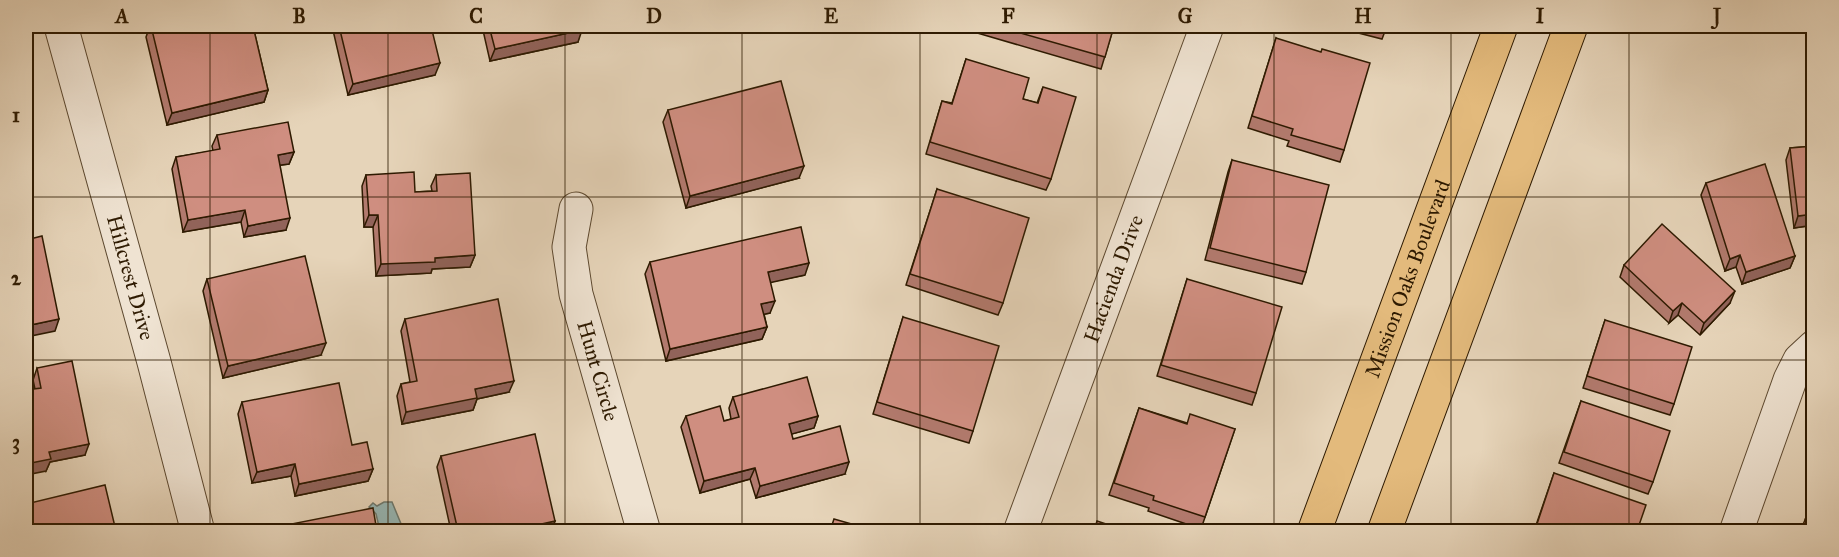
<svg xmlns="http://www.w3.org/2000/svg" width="1839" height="557" viewBox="0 0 1839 557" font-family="'IM FELL Great Primer',serif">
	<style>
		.water { fill: #97b7b5; stroke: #6d786d; stroke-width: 1.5 }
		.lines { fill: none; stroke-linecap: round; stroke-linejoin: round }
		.minor-casing { stroke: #5c482f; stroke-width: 35 }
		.major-casing { stroke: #2e1a01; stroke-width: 35 }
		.minor { stroke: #efe3d2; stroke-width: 33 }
		.major { stroke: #e3ba7c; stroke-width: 33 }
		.wall { fill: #b27a6e; stroke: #2e1a01; stroke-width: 1.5 }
		.shaded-wall { fill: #91635a; stroke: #2e1a01; stroke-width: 1.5 }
		.building { fill: #cf8e80; stroke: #2e1a01; stroke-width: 1.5 }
		.grid { fill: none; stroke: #2e1a01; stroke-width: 1.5; stroke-opacity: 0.55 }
		.labels { text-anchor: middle; stroke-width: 4.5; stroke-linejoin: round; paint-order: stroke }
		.street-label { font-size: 21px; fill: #2e1a01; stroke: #efe3d2 }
		.neatline { fill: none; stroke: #2e1a01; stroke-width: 2 }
		.grid-label { font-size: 20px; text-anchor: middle; font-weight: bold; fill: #2e1a01 }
	</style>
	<rect width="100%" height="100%" fill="#e6d4b9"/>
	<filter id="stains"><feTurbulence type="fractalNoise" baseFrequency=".00333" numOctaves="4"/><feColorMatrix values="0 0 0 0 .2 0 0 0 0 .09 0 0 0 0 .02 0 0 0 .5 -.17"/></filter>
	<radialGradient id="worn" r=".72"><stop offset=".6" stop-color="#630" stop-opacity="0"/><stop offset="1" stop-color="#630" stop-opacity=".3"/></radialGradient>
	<!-- water -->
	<polygon class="water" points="384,502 392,502 404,531 380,531 376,514 369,507 373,503 377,506"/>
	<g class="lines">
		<!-- minor casing -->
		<g class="minor-casing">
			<g id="minor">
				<path id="s1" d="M61,26L154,362L198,532"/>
				<path id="s2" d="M576,209L569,247L576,294L644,532"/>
				<path id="s3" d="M1020,532L1207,26"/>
				<polyline points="1736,532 1790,380 1800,360 1814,347"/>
			</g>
		</g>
		<!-- major casing -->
		<g class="major-casing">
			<g id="major">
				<path id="s4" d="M1314,532L1501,26"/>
				<polyline points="1384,532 1571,26"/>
			</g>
		</g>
		<!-- minor -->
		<use href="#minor" class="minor"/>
		<!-- major -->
		<use href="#major" class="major"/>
	</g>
	<!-- wall -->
	<g class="wall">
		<polygon points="150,26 253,26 268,90 264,102 167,125 146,37"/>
		<polygon points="332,26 431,26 435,75 348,95"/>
		<polygon points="482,26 581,26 578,42 490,61"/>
		<polygon points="960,26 1114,26 1101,69 960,28"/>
		<polygon points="1331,26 1387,26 1382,39"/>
		<polygon points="1276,38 1344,150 1340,162 1287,146 1289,141 1248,128"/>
		<polygon points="966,59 1023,99 1037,103 1043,87 1051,179 1046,190 926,154 942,101 952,103"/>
		<polygon points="668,110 799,178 686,208 663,122"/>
		<polygon points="217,135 294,152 289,164 280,165 286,230 244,237 241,222 183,232 172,169 176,157 213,151 212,146"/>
		<polygon points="1814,146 1814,225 1794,228 1786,160 1790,148"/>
		<polygon points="1232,160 1306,272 1302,284 1205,260 1228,172"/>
		<polygon points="366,175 415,192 432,191 431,186 436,175 475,255 470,267 432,269 431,273 376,276 373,227 364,227 362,186"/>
		<polygon points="1706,183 1795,256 1790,268 1742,284 1736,267 1725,271 1701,195"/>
		<polygon points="937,189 1003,303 998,315 906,285"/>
		<polygon points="650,262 805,275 770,282 770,313 764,314 767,327 762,339 666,361 645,274"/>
		<polygon points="1624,265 1730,303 1700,335 1678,315 1669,323 1620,277"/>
		<polygon points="207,279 321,355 223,378 203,291"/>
		<polygon points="1187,279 1256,393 1252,405 1157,376"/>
		<polygon points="903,317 973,431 969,443 873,414"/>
		<polygon points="405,319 509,392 477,399 473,410 402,424 397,396 401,384 410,382 401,331"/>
		<polygon points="1605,320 1674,404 1670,415 1583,388"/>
		<polygon points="37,368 85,455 50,462 46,471 26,390 35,389 33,380"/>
		<polygon points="733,397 818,416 814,428 791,434 793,439 845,474 756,498 750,479 700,493 681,427 686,416 724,421 731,419 729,408"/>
		<polygon points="1581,401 1653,482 1648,494 1559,463"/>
		<polygon points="242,402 352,445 373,469 368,481 295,496 291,476 252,483 238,414"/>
		<polygon points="1139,408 1187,423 1235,429 1201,529 1148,511 1149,508 1109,495"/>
		<polygon points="441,456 555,521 551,531 451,531 437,467"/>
		<polygon points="1554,473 1637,531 1534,531"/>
		<polygon points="1814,496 1814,531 1800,531 1805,520"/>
	</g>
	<!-- shaded-wall -->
	<g class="shaded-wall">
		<polygon points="582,30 578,42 490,61 495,49"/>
		<polygon points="440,63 435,75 348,95 353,84"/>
		<polygon points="268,90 264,102 167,125 172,113"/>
		<polygon points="294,152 289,164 274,166 278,155"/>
		<polygon points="804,166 799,178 686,208 690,196"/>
		<polygon points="245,210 241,222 183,232 188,220"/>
		<polygon points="1814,214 1814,225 1794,228 1798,216"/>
		<polygon points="369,215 378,215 373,227 364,227"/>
		<polygon points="290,218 286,230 244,237 248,226"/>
		<polygon points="475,255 470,267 432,269 431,273 376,276 381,264 435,258"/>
		<polygon points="1740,255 1736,267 1725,271 1730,259"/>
		<polygon points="1795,256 1790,268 1742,284 1746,272"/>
		<polygon points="809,263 805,275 764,284 768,272"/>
		<polygon points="1735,291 1730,303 1700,335 1704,323"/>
		<polygon points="775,301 770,313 757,316 761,304"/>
		<polygon points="1682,303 1678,315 1669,323 1673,311"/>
		<polygon points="59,319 55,331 26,337 26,326"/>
		<polygon points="767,327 762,339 666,361 670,349"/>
		<polygon points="326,343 321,355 223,378 228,366"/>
		<polygon points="514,381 509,392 477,399 473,410 402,424 406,412 475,389"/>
		<polygon points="818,416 814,428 785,436 789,424"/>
		<polygon points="89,444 85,455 50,462 46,471 26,475 26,464 49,452"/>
		<polygon points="849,462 845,474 756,498 760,486"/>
		<polygon points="295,464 291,476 252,483 257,472"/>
		<polygon points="755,468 750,479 700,493 704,481"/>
		<polygon points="373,469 368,481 295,496 299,484"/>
		<polygon points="555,521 551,531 510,531"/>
	</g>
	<!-- building -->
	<g class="building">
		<polygon points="151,26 253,26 268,90 172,113"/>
		<polygon points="339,26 431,26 440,63 353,84"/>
		<polygon points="489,26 581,26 582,30 495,49"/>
		<polygon points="996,26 1114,26 1105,57"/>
		<polygon points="1276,38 1321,52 1322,49 1370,63 1344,150 1291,135 1293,129 1252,116"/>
		<polygon points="966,59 1029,78 1023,99 1038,103 1043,87 1076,97 1051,179 930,142 942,101 952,104"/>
		<polygon points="781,81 804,166 690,196 668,110"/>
		<polygon points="288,122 294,152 278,155 290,218 248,226 245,210 188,220 176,157 220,149 217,135"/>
		<polygon points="1814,146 1814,214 1798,216 1790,148"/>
		<polygon points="1232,160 1329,185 1306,272 1210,248"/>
		<polygon points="1765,164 1795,256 1746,272 1740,255 1730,259 1706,183"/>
		<polygon points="414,172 415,192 437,191 436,175 470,173 475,255 435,258 435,262 381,264 378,215 369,215 366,175"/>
		<polygon points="937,189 1029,218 1003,303 910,274"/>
		<polygon points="1662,224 1735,291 1704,323 1682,303 1673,311 1624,265"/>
		<polygon points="801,227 809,263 768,272 775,301 761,304 767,327 670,349 650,262"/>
		<polygon points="42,236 59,319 26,326 26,240"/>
		<polygon points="305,256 326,343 228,366 207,279"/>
		<polygon points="1187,279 1282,307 1256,393 1161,365"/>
		<polygon points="498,299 514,381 475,389 477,398 406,412 401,384 417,381 405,319"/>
		<polygon points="903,317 999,346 973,431 877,402"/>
		<polygon points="1605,320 1692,347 1674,404 1587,376"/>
		<polygon points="72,361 89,444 49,452 51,459 26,464 26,388 26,390 41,388 37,368"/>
		<polygon points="807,377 818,416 789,424 793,439 840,426 849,462 760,486 755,468 704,481 686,416 720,406 724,421 739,417 733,397"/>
		<polygon points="339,383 352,445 367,442 373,469 299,484 295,464 257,472 242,402"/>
		<polygon points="1581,401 1670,431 1653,482 1564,452"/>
		<polygon points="1139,408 1187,424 1190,414 1235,429 1205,517 1153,500 1154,496 1114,483"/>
		<polygon points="535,434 555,521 510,531 458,531 441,456"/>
		<polygon points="1554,473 1646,505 1637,531 1558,531 1537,524"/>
		<polygon points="105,485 116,531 26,531 26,504"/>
		<polygon points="1814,496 1814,523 1805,520"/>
		<polygon points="373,508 377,531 276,531 276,527"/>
		<polygon points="834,519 876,531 830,531"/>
		<polygon points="1097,521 1127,531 1094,531"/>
	</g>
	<!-- grid -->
	<path class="grid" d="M210,26V532M388,26V532M565,26V532M742,26V532M920,26V532M1097,26V532M1274,26V532M1451,26V532M1629,26V532M26,197H1814M26,360H1814"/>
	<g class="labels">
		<!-- street labels -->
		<g class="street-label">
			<text dy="7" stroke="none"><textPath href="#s1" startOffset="261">Hillcrest Drive</textPath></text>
			<text dy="7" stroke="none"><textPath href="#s3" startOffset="270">Hacienda Drive</textPath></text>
			<text dy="7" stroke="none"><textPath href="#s4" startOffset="270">Mission Oaks Boulevard</textPath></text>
			<text dy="7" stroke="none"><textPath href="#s2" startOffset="166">Hunt Circle</textPath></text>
		</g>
	</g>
	<!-- margin -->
	<rect width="1839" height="557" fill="none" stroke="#e6d4b9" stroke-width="66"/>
	<rect x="33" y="33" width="1773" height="491" class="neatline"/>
	<g class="grid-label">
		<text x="122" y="23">A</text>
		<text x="299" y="23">B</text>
		<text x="476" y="23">C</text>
		<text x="654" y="23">D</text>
		<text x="831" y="23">E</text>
		<text x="1008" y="23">F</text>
		<text x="1185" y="23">G</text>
		<text x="1363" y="23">H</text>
		<text x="1540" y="23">I</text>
		<text x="1717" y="23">J</text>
		<text x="16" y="122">1</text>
		<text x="16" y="285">2</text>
		<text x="16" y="449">3</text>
	</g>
	<rect width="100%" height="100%" filter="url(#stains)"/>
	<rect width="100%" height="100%" fill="url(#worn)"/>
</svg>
